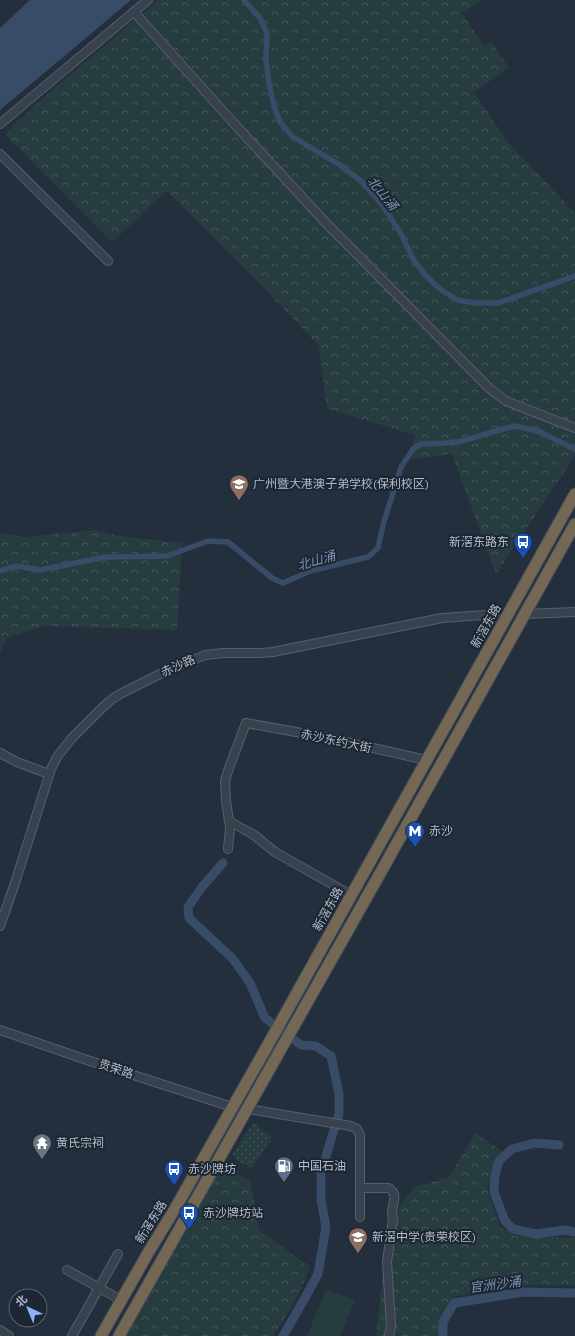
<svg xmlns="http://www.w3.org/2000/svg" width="575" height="1336" viewBox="0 0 575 1336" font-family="'IBM Plex Sans','Noto Sans SC',sans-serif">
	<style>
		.grass { fill: url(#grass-dots) }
		.forest { fill: url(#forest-crowns) }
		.garden { fill: #263c3f }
		.water { fill: #394c67 }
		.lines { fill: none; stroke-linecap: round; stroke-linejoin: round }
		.canal { stroke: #394c67; stroke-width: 5.5 }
		.river { stroke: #394c67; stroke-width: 9 }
		.minor-casing { stroke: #565f6c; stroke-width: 10 }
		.highway-casing { stroke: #434c59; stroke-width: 13 }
		.minor { stroke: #38414e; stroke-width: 8 }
		.highway { stroke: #746855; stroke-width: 11 }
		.labels { text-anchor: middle; stroke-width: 4; stroke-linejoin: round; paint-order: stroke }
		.poi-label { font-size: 12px; fill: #b4bcc9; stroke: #1d2633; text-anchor: start }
		.street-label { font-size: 12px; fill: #b4bcc9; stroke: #1d2633 }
		.water-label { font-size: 13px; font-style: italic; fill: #7c92b1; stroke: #1d2633 }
	</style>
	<defs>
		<pattern id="grass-dots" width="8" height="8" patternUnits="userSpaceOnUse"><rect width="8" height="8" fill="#263c3f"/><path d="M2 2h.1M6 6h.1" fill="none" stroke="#435659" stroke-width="1.8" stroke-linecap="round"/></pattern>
		<pattern id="forest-crowns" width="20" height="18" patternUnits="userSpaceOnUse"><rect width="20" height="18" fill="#263c3f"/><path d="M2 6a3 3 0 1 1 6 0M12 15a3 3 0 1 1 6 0" fill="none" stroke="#435659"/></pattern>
	</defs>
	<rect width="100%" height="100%" fill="#242f3e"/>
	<!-- grass -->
	<polygon class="grass" points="253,1123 256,1123 262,1130 271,1136 271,1140 252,1168 238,1161 232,1155"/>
	<!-- forest -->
	<g class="forest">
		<polygon points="158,0 481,0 462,13 484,46 491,41 509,68 474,92 507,141 575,213 575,456 496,574 452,454 411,459 415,435 327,409 319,346 265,289 167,191 112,242 5,134 36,104"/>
		<polygon points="97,530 117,536 182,543 177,630 44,626 7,638 0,653 0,533 25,537"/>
		<polygon points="476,1133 504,1153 492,1166 487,1189 500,1227 516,1236 575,1238 575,1286 538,1285 490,1289 455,1297 441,1317 438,1336 376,1336 389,1221 414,1187 448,1178"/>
		<path d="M220,1168L250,1180L259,1230L310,1267C301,1293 288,1314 273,1336H125Z"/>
	</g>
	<!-- garden -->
	<polygon class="garden" points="326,1289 355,1300 340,1336 307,1336"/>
	<!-- water -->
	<polygon class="water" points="30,0 131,0 0,110 0,28"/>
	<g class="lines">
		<!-- canal -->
		<g class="canal">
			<polyline points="244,0 260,18 267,33 266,59 269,84 274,106 280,122 293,137 340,165 362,182 383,206 401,234 413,259 425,275 440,289 457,300 476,303 498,303 575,276"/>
			<polyline points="0,571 16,566 40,570 106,557 167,556 208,541 228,542 272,578 283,583 310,571 368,557 378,548 383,525 401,467 413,449 421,444 445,443 462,441 514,426 538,431 575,449"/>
		</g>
		<!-- river -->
		<g class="river">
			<polyline points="223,863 202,887 188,907 189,918 233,959 250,983 265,1018 301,1045 316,1046 331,1056 339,1094 339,1113 321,1173 321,1200 326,1227 318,1274 306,1296 283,1336"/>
			<polyline points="559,1145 535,1143 512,1149 499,1161 495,1175 494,1192 505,1221 513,1229 536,1234 565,1230 575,1232"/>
			<polyline points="443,1336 443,1322 454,1303 523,1292 575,1293"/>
		</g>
		<!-- minor casing -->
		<g class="minor-casing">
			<g id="minor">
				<polyline points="134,12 239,129 327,224 490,389 506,401 575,428"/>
				<polyline points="0,124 148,0"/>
				<polyline points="0,154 108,261"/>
				<polyline points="525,614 575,612"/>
				<polyline points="0,753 17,762 49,774"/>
				<polyline points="229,821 254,835 275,852 351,895"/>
				<polyline points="228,849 230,828 226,801 225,781 229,768 246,723 329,738 426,760"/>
				<polyline points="0,926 15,883 51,769 57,757 71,739 103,707 112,699 122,693 164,672 205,655 223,653 261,653 273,652 442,618 484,615 504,620"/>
				<polyline points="0,1030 87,1060 232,1107"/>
				<polyline points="248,1109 351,1126 357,1129 360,1135 360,1217"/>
				<path d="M360,1188H389C399,1195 392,1203 392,1213C392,1215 393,1217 393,1219L387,1262L391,1325L389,1336"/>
				<polyline points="67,1270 121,1300"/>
				<polyline points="0,1330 9,1336"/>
				<polyline points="72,1336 118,1254"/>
			</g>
		</g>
		<!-- highway casing -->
		<g class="highway-casing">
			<g id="highway">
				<polyline points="101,1336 148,1253 176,1207 269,1043 575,494"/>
				<polyline points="119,1336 382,870 575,524"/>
			</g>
		</g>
		<!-- minor -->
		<use href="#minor" class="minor"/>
		<!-- highway -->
		<use href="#highway" class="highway"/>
	</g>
	<!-- icons -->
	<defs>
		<g id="school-pin" transform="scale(1)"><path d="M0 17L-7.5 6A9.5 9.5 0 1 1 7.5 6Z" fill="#8d6e63" stroke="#1d2633"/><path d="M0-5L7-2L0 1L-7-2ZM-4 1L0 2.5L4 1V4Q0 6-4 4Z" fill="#fff"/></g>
		<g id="bus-pin" transform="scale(1)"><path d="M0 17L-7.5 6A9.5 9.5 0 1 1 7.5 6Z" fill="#1a4fb4" stroke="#1d2633"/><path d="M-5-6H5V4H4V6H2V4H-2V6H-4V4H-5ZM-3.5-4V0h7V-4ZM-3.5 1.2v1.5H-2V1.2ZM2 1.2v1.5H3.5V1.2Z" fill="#fff"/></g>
		<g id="metro-pin" transform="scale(1)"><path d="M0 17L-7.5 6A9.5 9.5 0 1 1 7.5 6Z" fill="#1a4fb4" stroke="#1d2633"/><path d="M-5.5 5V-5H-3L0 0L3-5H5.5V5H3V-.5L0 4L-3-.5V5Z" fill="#fff"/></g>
		<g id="temple-pin" transform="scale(1)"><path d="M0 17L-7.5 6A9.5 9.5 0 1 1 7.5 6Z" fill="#6b7280" stroke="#1d2633"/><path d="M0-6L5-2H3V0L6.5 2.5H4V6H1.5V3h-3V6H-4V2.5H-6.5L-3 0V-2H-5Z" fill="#fff"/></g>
		<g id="fuel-pin" transform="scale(1)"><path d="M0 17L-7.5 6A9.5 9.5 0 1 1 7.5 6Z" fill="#5c6f8a" stroke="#1d2633"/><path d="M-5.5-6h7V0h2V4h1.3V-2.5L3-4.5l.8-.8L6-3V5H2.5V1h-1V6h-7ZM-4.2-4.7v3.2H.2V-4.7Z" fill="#fff"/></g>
	</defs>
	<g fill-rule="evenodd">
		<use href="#school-pin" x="239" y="484"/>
		<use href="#bus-pin" x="523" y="542"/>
		<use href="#metro-pin" x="415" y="831"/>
		<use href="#temple-pin" x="42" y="1143"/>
		<use href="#fuel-pin" x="284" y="1166"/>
		<use href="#bus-pin" x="174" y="1169"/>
		<use href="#bus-pin" x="189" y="1213"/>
		<use href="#school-pin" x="358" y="1237"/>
	</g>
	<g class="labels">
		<!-- poi labels -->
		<g class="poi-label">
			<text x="253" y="488">广州暨大港澳子弟学校(保利校区)</text>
			<text x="509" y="546" text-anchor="end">新滘东路东</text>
			<text x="429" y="835">赤沙</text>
			<text x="56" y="1147">黄氏宗祠</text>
			<text x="298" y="1170">中国石油</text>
			<text x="188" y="1173">赤沙牌坊</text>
			<text x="203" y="1217">赤沙牌坊站</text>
			<text x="372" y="1241">新滘中学(贵荣校区)</text>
		</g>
		<!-- street labels -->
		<g class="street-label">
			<text transform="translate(486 626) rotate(-61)" y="4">新滘东路</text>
			<text transform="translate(178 666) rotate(-24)" y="4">赤沙路</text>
			<text transform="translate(336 741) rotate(12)" y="4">赤沙东约大街</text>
			<text transform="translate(328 909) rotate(-61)" y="4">新滘东路</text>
			<text transform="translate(116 1069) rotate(18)" y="4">贵荣路</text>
			<text transform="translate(151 1222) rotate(-58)" y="4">新滘东路</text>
		</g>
		<!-- water labels -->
		<g class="water-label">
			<text transform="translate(383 193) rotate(51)" y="5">北山涌</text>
			<text transform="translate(316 560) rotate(-16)" y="5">北山涌</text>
			<text transform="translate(495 1284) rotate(-8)" y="5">官洲沙涌</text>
		</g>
	</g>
	<!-- north arrow -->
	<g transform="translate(28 1308) rotate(316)"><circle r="19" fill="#1d2633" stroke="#59626f"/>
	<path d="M0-3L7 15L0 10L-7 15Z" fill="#8ab4f8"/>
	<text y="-6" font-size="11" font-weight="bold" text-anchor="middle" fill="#b4bcc9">北</text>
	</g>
</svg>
